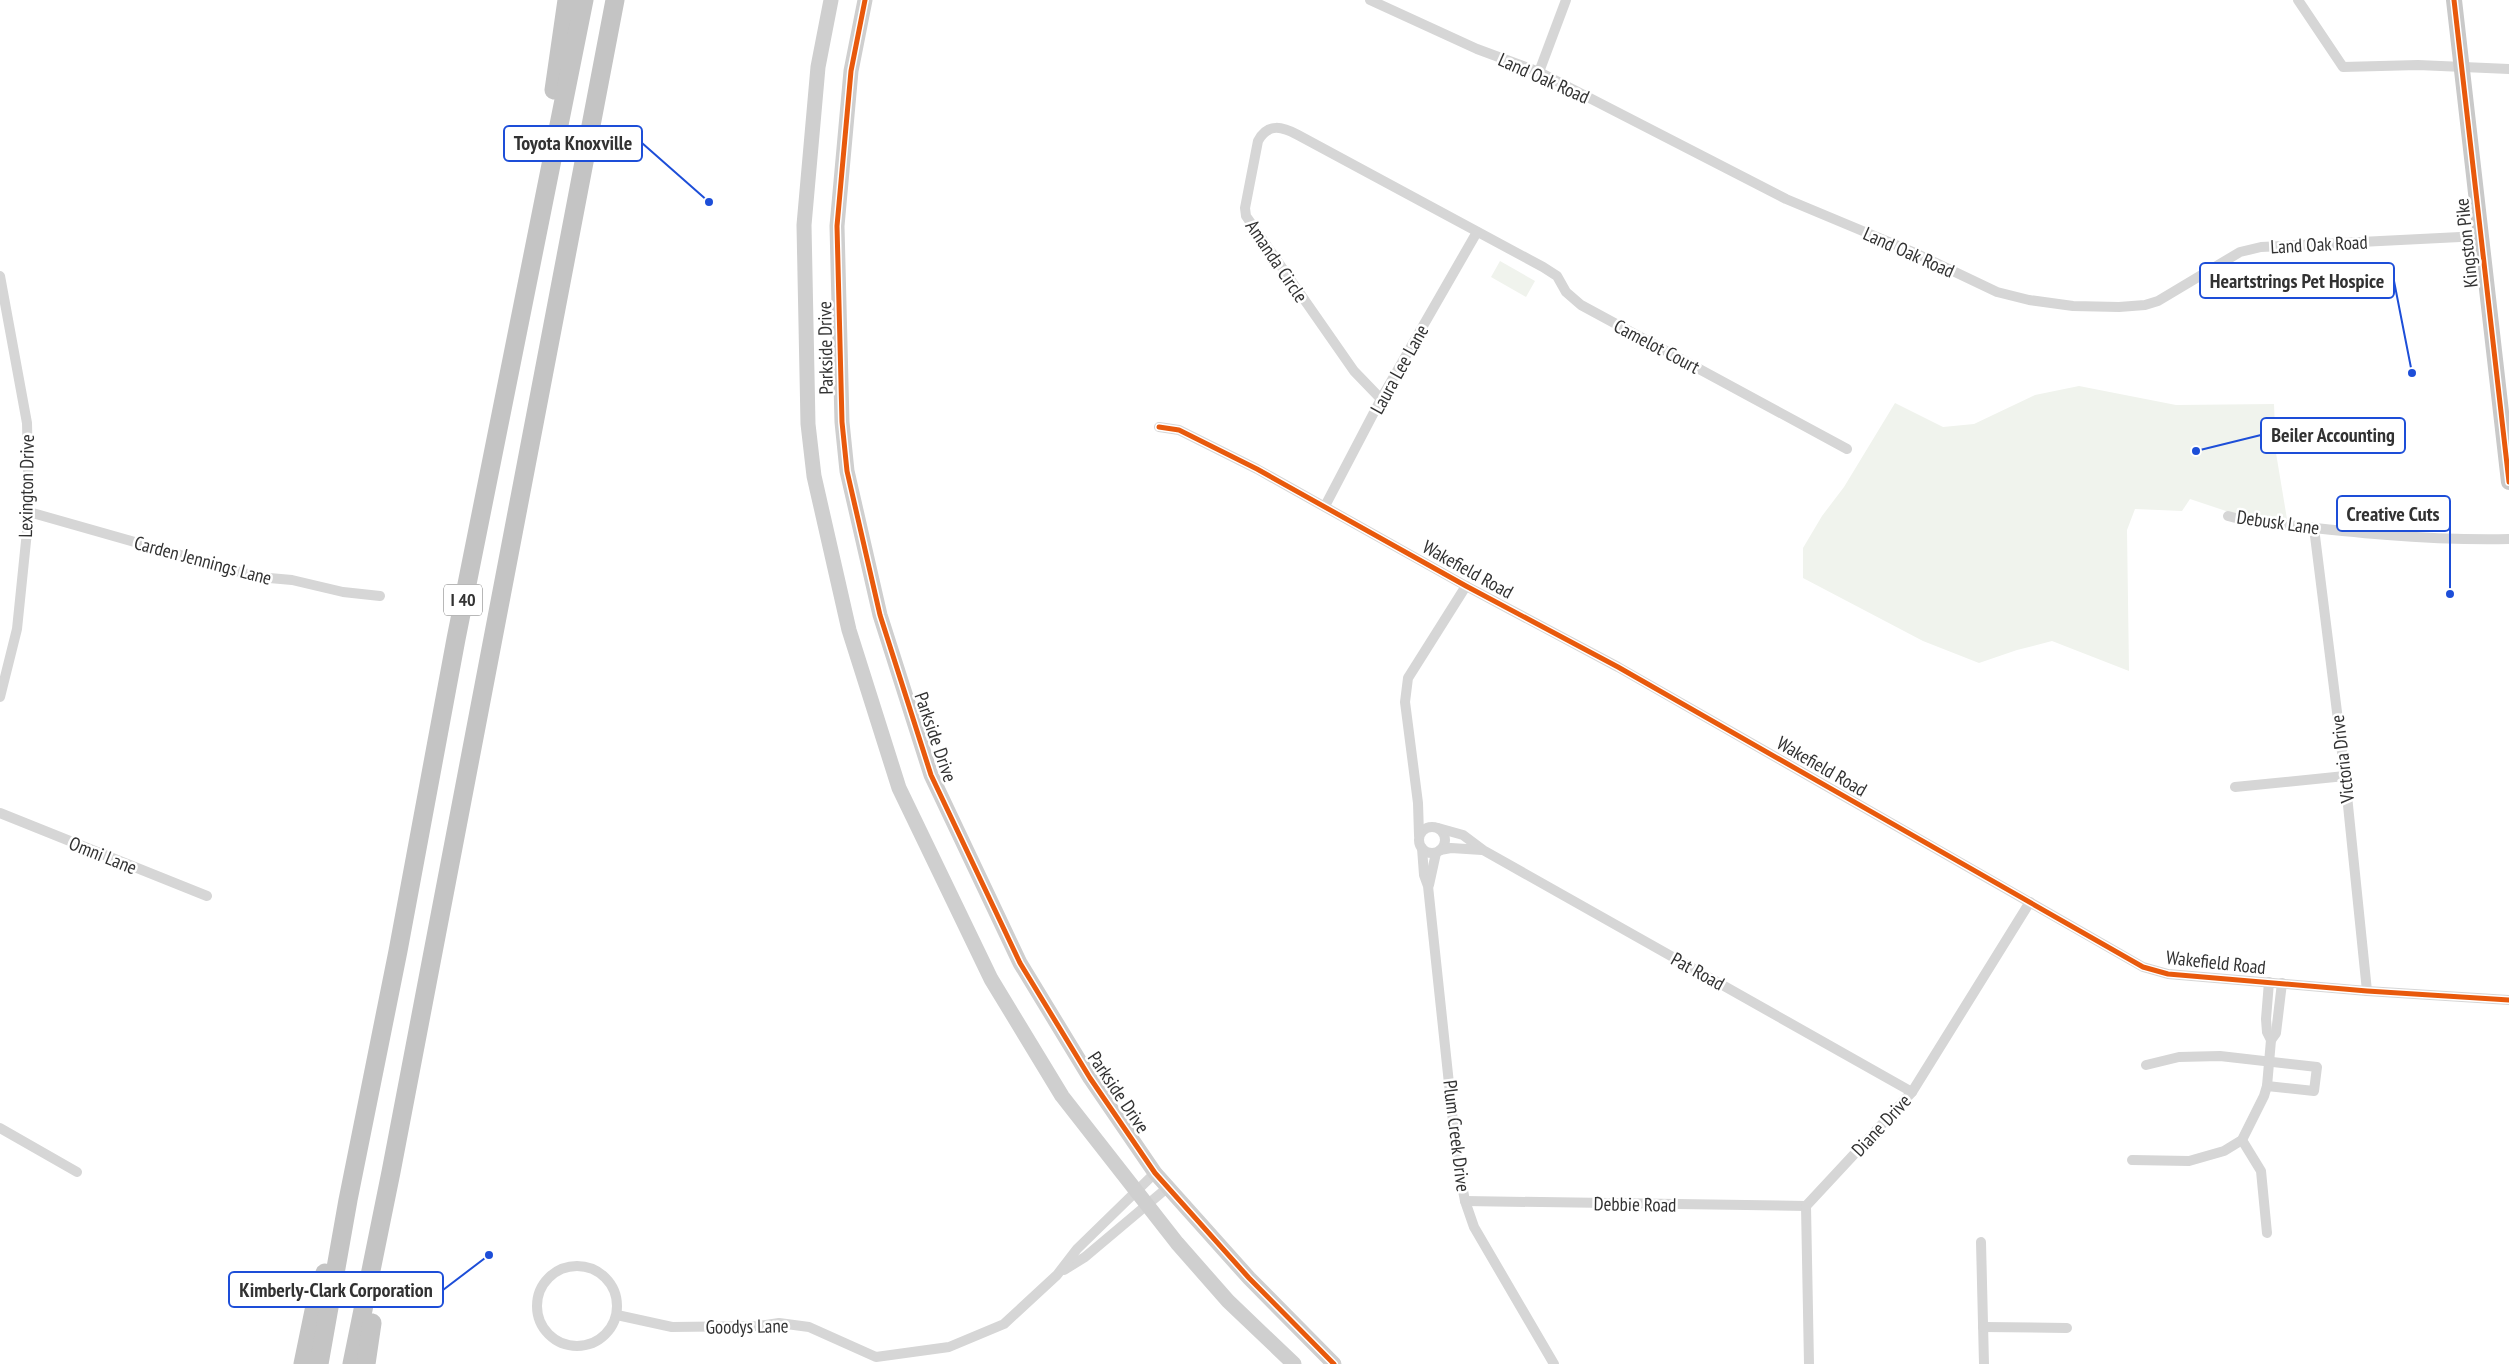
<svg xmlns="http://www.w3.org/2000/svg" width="2509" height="1364" viewBox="0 0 2509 1364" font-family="'PT Sans Narrow',sans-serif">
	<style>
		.green { fill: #f0f3ed }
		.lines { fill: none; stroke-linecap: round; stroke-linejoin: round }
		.street { stroke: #d6d6d6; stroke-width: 10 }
		.secondary { stroke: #cfcfcf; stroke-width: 15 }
		.primary { stroke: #c9c9c9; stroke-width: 16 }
		.highway { stroke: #c4c4c4; stroke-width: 19 }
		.cycleway-casing { stroke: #fff; stroke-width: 8 }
		.cycleway { stroke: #e8590c; stroke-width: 5 }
		.labels { text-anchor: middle; stroke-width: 5; stroke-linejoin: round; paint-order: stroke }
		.shield { fill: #fff; stroke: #707070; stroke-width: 1 }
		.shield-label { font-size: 18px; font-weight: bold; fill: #323232 }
		.street-label { font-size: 19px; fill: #323232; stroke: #fff }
		.leader { fill: none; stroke: #1d4ed8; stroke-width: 2 }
		.callout-dot { fill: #1d4ed8; stroke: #fff; stroke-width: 2 }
		.callout { fill: #fff; stroke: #1d4ed8; stroke-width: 2 }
		.callout-label { font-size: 20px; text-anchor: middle; font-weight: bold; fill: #323232 }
	</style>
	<rect width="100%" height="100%" fill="#fff"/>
	<!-- green -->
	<g class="green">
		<polygon points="1500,261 1535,281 1526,297 1491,277"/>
		<polygon points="2079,386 2176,405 2274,404 2276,453 2287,519 2235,514 2190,499 2182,511 2135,509 2127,530 2129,671 2052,641 2017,650 1979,663 1923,641 1803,578 1803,548 1822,516 1844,487 1895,403 1943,427 1974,424 2035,395"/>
	</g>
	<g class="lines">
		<!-- street -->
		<g class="street">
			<polyline points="1370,0 1477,49 1539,72 1786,199 1913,252 1997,292 2029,300 2073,306 2119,307 2145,305 2158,301 2240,252 2261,247 2480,236"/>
			<polyline points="2298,0 2343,67 2418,65 2509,69"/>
			<polyline points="1539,72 1566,0"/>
			<polyline points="0,276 27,423 29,512 17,629 0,697"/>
			<path d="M1381,399L1354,371L1246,216L1245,208L1258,141C1268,122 1283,127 1298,135L1543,267L1557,276L1566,292L1581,305L1847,449"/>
			<polyline points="1159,427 1179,430 1257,469 1466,586 1618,667 2143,967 2168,974 2367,991 2509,1000"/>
			<polyline points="1325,506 1381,399 1477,232"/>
			<polyline points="29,512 258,577 292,580 343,592 380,596"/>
			<path d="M2228,516L2243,520C2331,530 2420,541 2509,539"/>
			<polyline points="2314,528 2345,776 2367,991"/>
			<polyline points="2235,787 2345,776"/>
			<polyline points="0,813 207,896"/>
			<circle cx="1432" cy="840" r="13"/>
			<polyline points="1438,828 1463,835 1483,850 1912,1092"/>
			<polyline points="1419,835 1418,803 1405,702 1408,678 1466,586"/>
			<polyline points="1422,848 1424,875 1428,886 1457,1159 1465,1201 1474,1227 1554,1364"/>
			<polyline points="1440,850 1451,848 1482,850"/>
			<polyline points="1429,885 1436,853"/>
			<polyline points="2271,1040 2276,1033 2282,983"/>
			<polyline points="2146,1065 2179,1057 2220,1056 2317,1067 2314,1091 2267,1086"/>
			<polyline points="0,1128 77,1172"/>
			<polyline points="2242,1140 2261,1171 2267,1233"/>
			<polyline points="2132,1160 2189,1161 2224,1151 2242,1140 2264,1096 2267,1086 2271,1040 2267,1032 2266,1019 2269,982"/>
			<polyline points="1465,1201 1806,1206"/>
			<polyline points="1981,1242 1984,1364"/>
			<circle cx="577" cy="1306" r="40"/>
			<polyline points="1064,1270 1085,1257 1167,1188"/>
			<polyline points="617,1315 672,1327 758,1326 779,1323 809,1327 876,1357 949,1347 1004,1324 1057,1275 1077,1249 1155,1173"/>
			<polyline points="1983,1327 2067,1328"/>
			<polyline points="1809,1364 1806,1206 1912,1092 2030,902"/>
		</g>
		<!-- secondary -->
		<g class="secondary">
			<polyline points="831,0 818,67 804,225 808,424 814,476 849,630 899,788 991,979 1062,1096 1177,1243 1228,1301 1294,1364"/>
			<polyline points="865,0 851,71 837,226 842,422 847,471 880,615 931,775 1020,963 1090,1078 1155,1173 1249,1278 1334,1364"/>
		</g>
		<!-- primary -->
		<polyline class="primary" points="2454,0 2509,482"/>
		<!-- highway -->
		<g class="highway">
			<polyline points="554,90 567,0"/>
			<polyline points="303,1364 316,1301 325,1273"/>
			<polyline points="319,1364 348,1200 398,951 456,639 584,0"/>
			<polyline points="352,1364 391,1172 615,0"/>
			<polyline points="366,1364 372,1323"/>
		</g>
		<!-- cycleway casing -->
		<g class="cycleway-casing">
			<g id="cycleway">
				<polyline points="865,0 851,71 837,226 842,422 847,471 880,615 931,775 1020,963 1090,1078 1155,1173 1249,1278 1334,1364"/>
				<polyline points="2454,0 2509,482"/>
				<polyline points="1159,427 1179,430 1257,469 1466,586 1618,667 2143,967 2168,974 2367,991 2509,1000"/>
			</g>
		</g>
		<!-- cycleway -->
		<use href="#cycleway" class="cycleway"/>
	</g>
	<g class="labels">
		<!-- shield labels -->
		<rect class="shield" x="444" y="584.5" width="38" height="31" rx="4"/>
		<g class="shield-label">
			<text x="463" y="606">I 40</text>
		</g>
		<!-- street labels -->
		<g class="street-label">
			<text transform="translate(1544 78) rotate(24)" y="7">Land Oak Road</text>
			<text transform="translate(2466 243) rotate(-96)" y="7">Kingston Pike</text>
			<text transform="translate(2319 244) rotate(-3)" y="7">Land Oak Road</text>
			<text transform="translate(1909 252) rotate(24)" y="7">Land Oak Road</text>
			<text transform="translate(1277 261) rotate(56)" y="7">Amanda Circle</text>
			<text transform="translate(1657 346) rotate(28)" y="7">Camelot Court</text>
			<text transform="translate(825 348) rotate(-91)" y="7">Parkside Drive</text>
			<text transform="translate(1399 369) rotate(-61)" y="7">Laura Lee Lane</text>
			<text transform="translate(26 486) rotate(-89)" y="7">Lexington Drive</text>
			<text transform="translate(2278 522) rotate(8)" y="7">Debusk Lane</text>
			<text transform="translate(203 560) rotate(15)" y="7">Carden Jennings Lane</text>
			<text transform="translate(1468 569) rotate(29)" y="7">Wakefield Road</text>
			<text transform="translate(936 737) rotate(71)" y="7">Parkside Drive</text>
			<text transform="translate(2342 759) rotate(-97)" y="7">Victoria Drive</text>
			<text transform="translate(1822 766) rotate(30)" y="7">Wakefield Road</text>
			<text transform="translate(103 855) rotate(22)" y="7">Omni Lane</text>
			<text transform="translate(2216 962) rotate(6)" y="7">Wakefield Road</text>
			<text transform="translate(1698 971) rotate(29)" y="7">Pat Road</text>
			<text transform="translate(1119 1092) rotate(56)" y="7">Parkside Drive</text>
			<text transform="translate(1881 1125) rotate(-47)" y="7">Diane Drive</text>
			<text transform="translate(1457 1136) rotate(83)" y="7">Plum Creek Drive</text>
			<text transform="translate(1635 1204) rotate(1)" y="7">Debbie Road</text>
			<text transform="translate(747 1326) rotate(-1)" y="7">Goodys Lane</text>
		</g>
	</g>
	<!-- callouts -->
	<path class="leader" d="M709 202L642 143M2412 373L2394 281M2196 451L2261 435M2450 594L2450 514M489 1255L443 1290"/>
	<g class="callout-dot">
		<circle cx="709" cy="202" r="5"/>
		<circle cx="2412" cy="373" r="5"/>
		<circle cx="2196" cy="451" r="5"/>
		<circle cx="2450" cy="594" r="5"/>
		<circle cx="489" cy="1255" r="5"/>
	</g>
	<g class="callout">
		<rect x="504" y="126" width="138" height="35" rx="5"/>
		<rect x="2200" y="263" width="194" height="35" rx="5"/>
		<rect x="2261" y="418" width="144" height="35" rx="5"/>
		<rect x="2337" y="496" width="113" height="35" rx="5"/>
		<rect x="229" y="1272" width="214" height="35" rx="5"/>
	</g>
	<g class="callout-label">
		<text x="573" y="150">Toyota Knoxville</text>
		<text x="2297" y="288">Heartstrings Pet Hospice</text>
		<text x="2333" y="442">Beiler Accounting</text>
		<text x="2393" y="521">Creative Cuts</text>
		<text x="336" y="1297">Kimberly-Clark Corporation</text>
	</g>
</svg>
